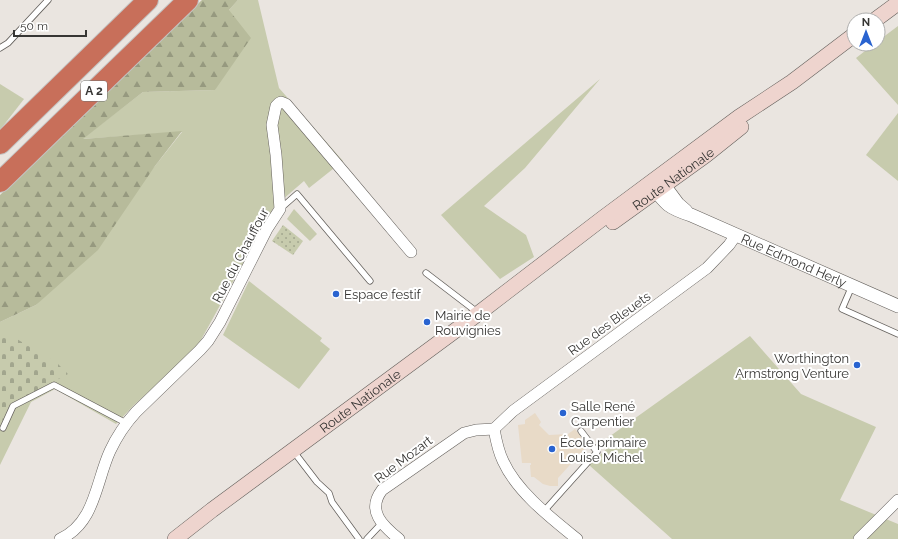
<svg xmlns="http://www.w3.org/2000/svg" width="898" height="539" viewBox="0 0 898 539" font-family="Raleway,sans-serif">
	<style>
		.commercial { fill: #e8dac7 }
		.grass { fill: #c7cbad }
		.forest { fill: url(#forest-firs) }
		.cemetery { fill: url(#cemetery-stones) }
		.park { fill: url(#park-dots) }
		.lines { fill: none; stroke-linecap: round; stroke-linejoin: round }
		.service-casing { stroke: #64605c; stroke-width: 7 }
		.minor-casing { stroke: #64605c; stroke-width: 12 }
		.tertiary-casing { stroke: #64605c; stroke-width: 14 }
		.secondary-casing { stroke: #64605c; stroke-width: 16 }
		.motorway-casing { stroke: #c3c3c2; stroke-width: 22 }
		.service { stroke: #fff; stroke-width: 5.5 }
		.minor { stroke: #fff; stroke-width: 11 }
		.tertiary { stroke: #fff; stroke-width: 13 }
		.secondary { stroke: #eed4ce; stroke-width: 15 }
		.motorway { stroke: #c86f5a; stroke-width: 20 }
		.poi-dot { fill: #2963d0; stroke: #fff; stroke-width: 1.5 }
		.labels { text-anchor: middle; stroke-width: 4; stroke-linejoin: round; paint-order: stroke }
		.shield { fill: #fff; stroke: #737271; stroke-width: 1 }
		.shield-label { font-size: 12px; font-weight: bold; fill: #373634 }
		.street-label { font-size: 13px; fill: #373634; stroke: #fff }
		.poi-label { font-size: 13px; fill: #373634; stroke: #fff; text-anchor: start }
	</style>
	<defs>
		<pattern id="forest-firs" width="22" height="20" patternUnits="userSpaceOnUse"><rect width="22" height="20" fill="#b7bb9b"/><path d="M5 1l3.5 6h-7zM16 11l3.5 6h-7z" fill="#96997f"/></pattern>
		<pattern id="cemetery-stones" width="16" height="16" patternUnits="userSpaceOnUse"><rect width="16" height="16" fill="#c7cbad"/><path d="M2 7V4a2 2 0 0 1 4 0v3zM10 15v-3a2 2 0 0 1 4 0v3z" fill="#a2a68e"/></pattern>
		<pattern id="park-dots" width="8" height="8" patternUnits="userSpaceOnUse"><rect width="8" height="8" fill="#c7cbad"/><path d="M2 2h.1M6 6h.1" fill="none" stroke="#a2a68e" stroke-width="1.8" stroke-linecap="round"/></pattern>
	</defs>
	<rect width="100%" height="100%" fill="#eae5e0"/>
	<!-- commercial -->
	<polygon class="commercial" points="535,413 541,422 539,425 549,435 568,434 575,429 588,445 558,478 558,486 550,486 543,484 534,477 531,477 530,465 531,465 531,463 522,463 518,425 525,424 525,420"/>
	<!-- grass -->
	<g class="grass">
		<polygon points="238,0 258,0 279,88 343,161 309,188 304,181 274,207 196,349 134,405 116,424 55,389 31,402 0,465 0,322 36,305 155,166 182,132 82,139 143,92 215,90 229,10"/>
		<polygon points="898,26 898,105 856,58 874,44 878,44 878,41"/>
		<polygon points="600,79 525,168 484,206 526,235 534,257 500,279 441,215"/>
		<polygon points="0,84 24,99 0,130"/>
		<polygon points="898,113 898,181 866,155"/>
		<polygon points="294,209 317,234 310,241 287,219"/>
		<polygon points="249,281 322,338 320,341 330,349 299,389 223,335"/>
		<polygon points="750,336 801,394 876,427 840,500 898,524 898,539 672,539 589,465 610,446 606,439"/>
	</g>
	<!-- forest -->
	<polygon class="forest" points="202,0 238,0 229,10 251,38 215,90 143,92 83,139 182,131 155,166 98,250 36,305 0,322 0,195"/>
	<!-- cemetery -->
	<polygon class="cemetery" points="0,329 57,363 68,374 11,404 0,425"/>
	<!-- park -->
	<polygon class="park" points="283,225 303,241 293,255 272,241"/>
	<g class="lines">
		<!-- service casing -->
		<g class="service-casing">
			<g id="service">
				<polyline points="0,48 8,43 48,0"/>
				<polyline points="280,209 297,194 370,281"/>
				<polyline points="426,273 477,312"/>
				<polyline points="852,286 842,309 898,334"/>
				<polyline points="3,428 13,406 54,385 126,423"/>
				<polyline points="294,452 317,482 329,493 332,502 359,539"/>
				<polyline points="544,511 597,452 581,431"/>
				<polyline points="367,539 382,523"/>
			</g>
		</g>
		<!-- minor casing -->
		<g class="minor-casing">
			<g id="minor">
				<polyline points="494,429 513,411 707,268 729,245 736,235"/>
				<path d="M494,429C496,440 498,451 503,461C517,492 551,518 577,539"/>
				<path d="M60,539C95,524 96,481 110,451C117,436 125,424 136,412L200,350L208,341L220,322L267,229L280,209L276,155L272,125L276,106L279,103L281,102L286,104L347,176L411,252"/>
				<path d="M399,539C383,526 366,511 382,490L464,433L476,430L494,429"/>
				<polyline points="859,539 898,500"/>
			</g>
		</g>
		<!-- tertiary casing -->
		<g class="tertiary-casing">
			<g id="tertiary">
				<polyline points="658,177 678,204 686,211"/>
				<path id="s1" d="M650,183C665,203 666,207 691,215L898,306"/>
			</g>
		</g>
		<!-- secondary casing -->
		<g class="secondary-casing">
			<g id="secondary">
				<polyline points="875,20 898,3"/>
				<path id="s2" d="M613,222L706,155L741,127"/>
				<path id="s3" d="M175,539L212,510L479,313L603,218L739,117L792,82L854,35"/>
			</g>
		</g>
		<!-- motorway casing -->
		<g class="motorway-casing">
			<g id="motorway">
				<polyline points="0,144 148,0"/>
				<polyline points="0,182 188,0"/>
			</g>
		</g>
		<!-- service -->
		<use href="#service" class="service"/>
		<!-- minor -->
		<use href="#minor" class="minor"/>
		<!-- tertiary -->
		<use href="#tertiary" class="tertiary"/>
		<!-- secondary -->
		<use href="#secondary" class="secondary"/>
		<!-- motorway -->
		<use href="#motorway" class="motorway"/>
	</g>
	<!-- markers -->
	<g class="poi-dot">
		<circle cx="336" cy="294" r="4"/>
		<circle cx="427" cy="322" r="4"/>
		<circle cx="857" cy="365" r="4"/>
		<circle cx="563" cy="413" r="4"/>
		<circle cx="552" cy="449" r="4"/>
	</g>
	<g class="labels">
		<!-- shield labels -->
		<rect class="shield" x="81" y="81" width="26" height="20" rx="3"/>
		<g class="shield-label">
			<text x="94" y="95">A 2</text>
		</g>
		<!-- street labels -->
		<g class="street-label">
			<text dy="5" stroke="none"><textPath href="#s2" startOffset="74">Route Nationale</textPath></text>
			<text transform="translate(240 255) rotate(-62)" y="5">Rue du Chauffour</text>
			<text dy="5" stroke="none"><textPath href="#s1" startOffset="166">Rue Edmond Herly</textPath></text>
			<text transform="translate(609 323) rotate(-36)" y="5">Rue des Bleuets</text>
			<text dy="5" stroke="none"><textPath href="#s3" startOffset="231">Route Nationale</textPath></text>
			<text transform="translate(403 459) rotate(-37)" y="5">Rue Mozart</text>
		</g>
		<!-- poi labels -->
		<g class="poi-label">
			<text x="344" y="299">Espace festif</text>
			<text x="435" y="320">Mairie de<tspan x="435" dy="15">Rouvignies</tspan></text>
			<text x="849" y="363" text-anchor="end">Worthington<tspan x="849" dy="15">Armstrong Venture</tspan></text>
			<text x="571" y="411">Salle René<tspan x="571" dy="15">Carpentier</tspan></text>
			<text x="560" y="447">École primaire<tspan x="560" dy="15">Louise Michel</tspan></text>
		</g>
	</g>
	<!-- north arrow -->
	<g transform="translate(866 32)"><circle r="19" fill="#ffffff" stroke="#afafae"/>
	<path d="M0-3L7 15L0 10L-7 15Z" fill="#2963d0"/>
	<text y="-6" font-size="11" font-weight="bold" text-anchor="middle" fill="#373634">N</text>
	</g>
	<!-- scale -->
	<path d="M14 30v6h72v-6" fill="none" stroke="#373634" stroke-width="2"/>
	<text x="20" y="30" font-size="12" fill="#373634" stroke="#ffffff" stroke-width="3" paint-order="stroke">50 m</text>
</svg>
